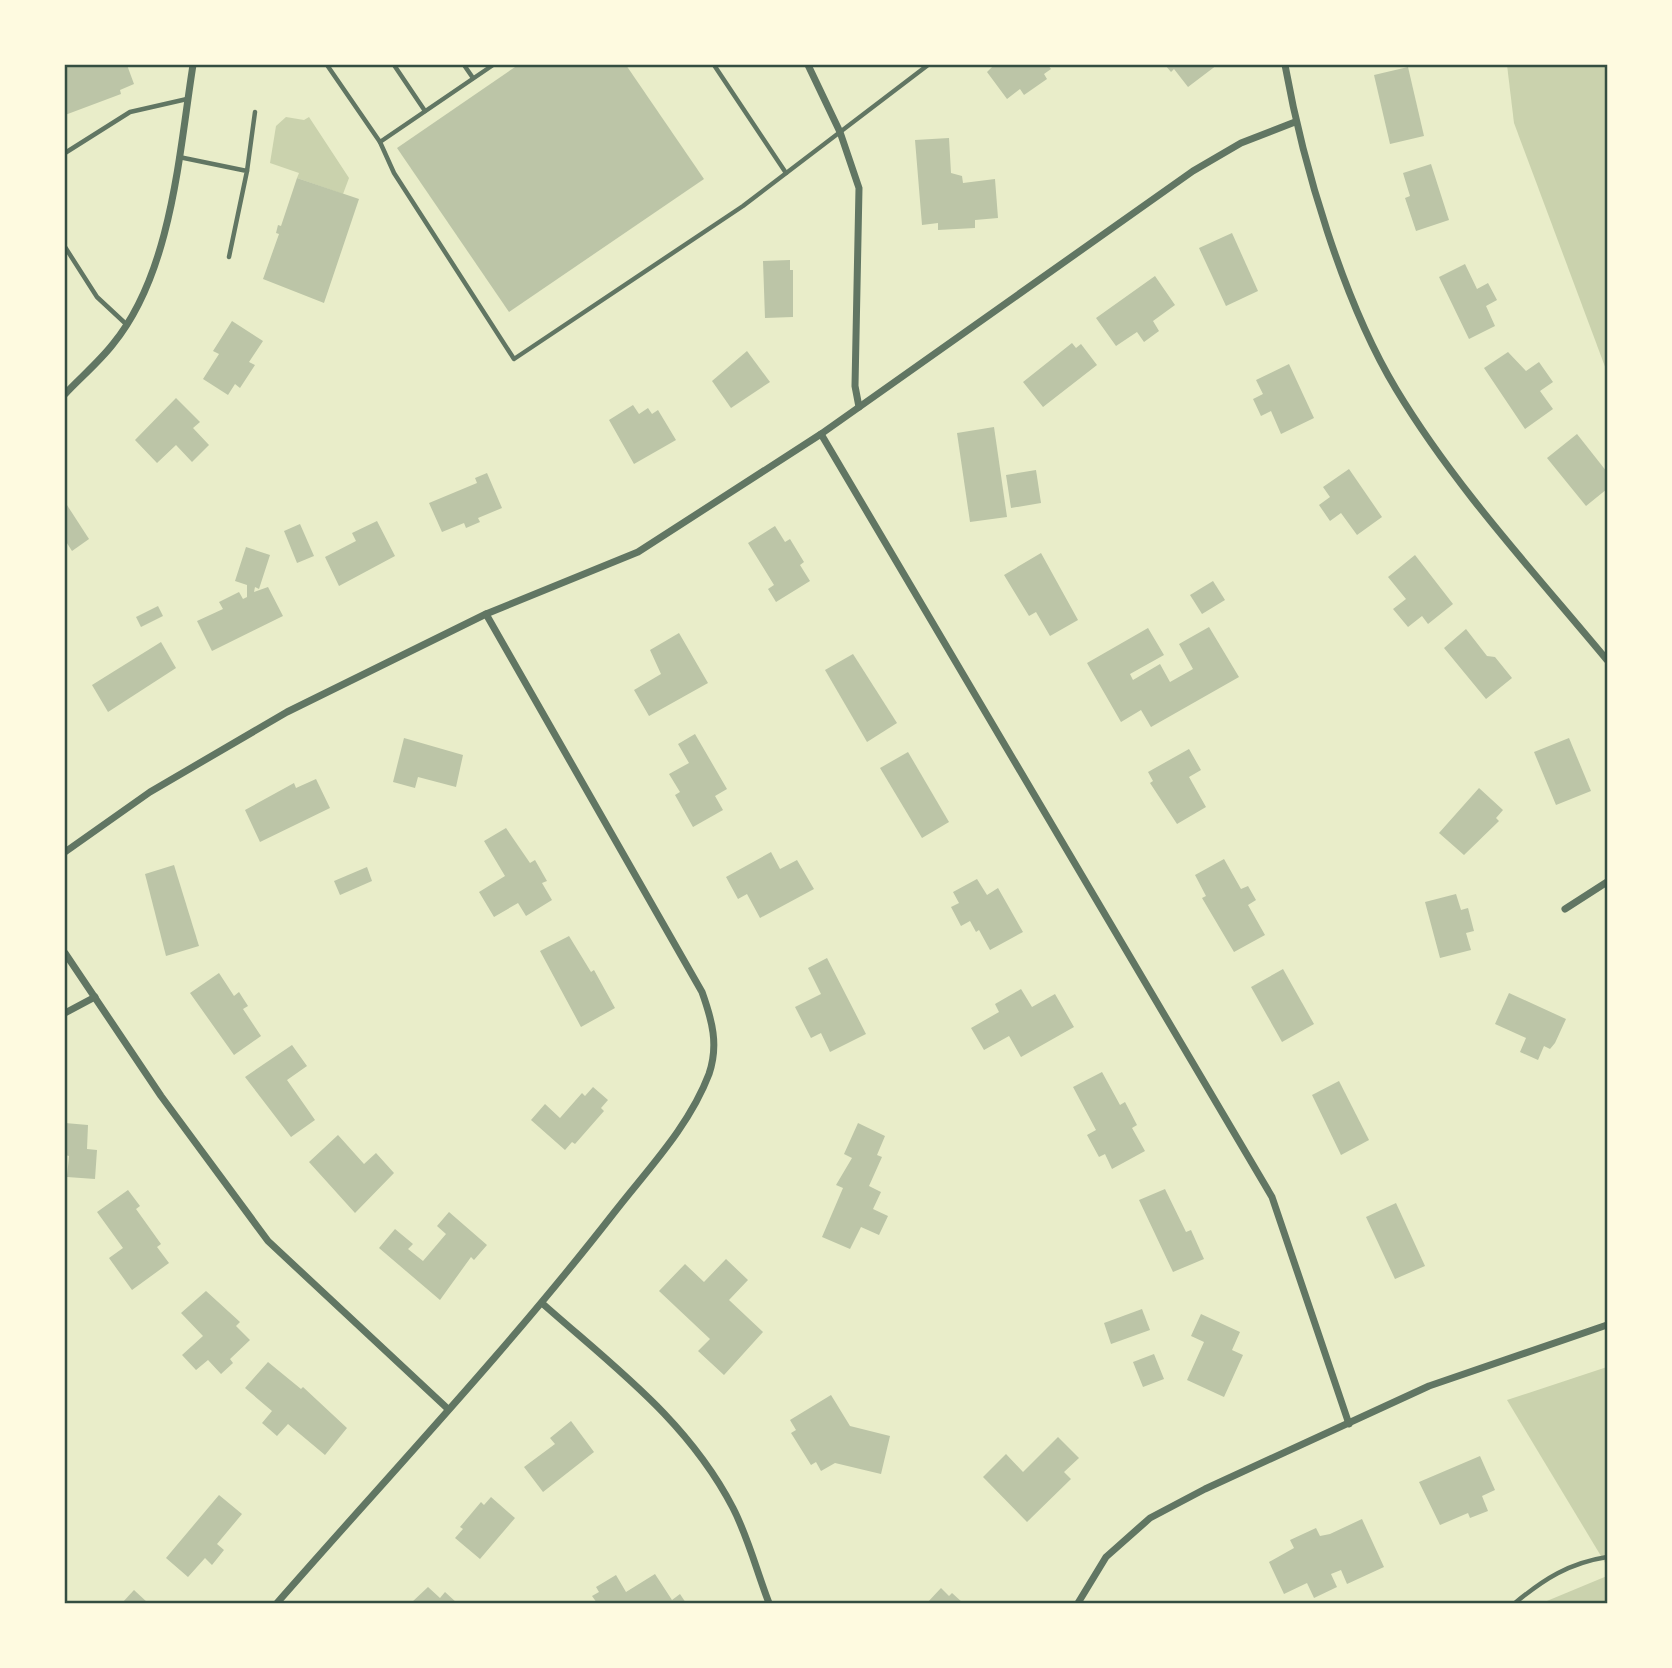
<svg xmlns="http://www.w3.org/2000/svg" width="1672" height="1668" viewBox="0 0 1672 1668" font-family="Mulish,sans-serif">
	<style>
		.green { fill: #cad2ad }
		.building { fill: #bcc5a7 }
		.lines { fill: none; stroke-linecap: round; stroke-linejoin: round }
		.service { stroke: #617663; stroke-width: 4.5 }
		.minor { stroke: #617663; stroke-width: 7 }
		.neatline { fill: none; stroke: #344e41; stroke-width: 2.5 }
	</style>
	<rect width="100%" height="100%" fill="#e9edc9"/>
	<!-- green -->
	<g class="green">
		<polygon points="1507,65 1607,65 1607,372 1514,123"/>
		<polygon points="286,117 304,120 309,117 349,178 343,194 297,178 299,173 270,163 276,126"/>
		<polygon points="1607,1367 1607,1566 1507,1400"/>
		<polygon points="1607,1576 1607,1603 1542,1603"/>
	</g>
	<!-- building -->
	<g class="building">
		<polygon points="73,65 127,65 134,84 120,90 121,94 65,115 65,68"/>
		<polygon points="518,65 626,65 704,179 509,312 397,148"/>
		<polygon points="994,65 1048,65 1051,69 1044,74 1047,79 1024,95 1020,89 1007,99 987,72"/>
		<polygon points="1165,65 1217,65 1188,87 1174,69 1171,72"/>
		<polygon points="1408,67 1424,136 1390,144 1374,75"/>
		<polygon points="949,138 951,173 962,176 963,183 995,179 998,218 975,220 975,228 938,230 938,223 922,225 915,140"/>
		<polygon points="1431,164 1449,220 1416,231 1405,198 1410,196 1403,173"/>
		<polygon points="297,178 359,199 324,303 263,279 279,234 276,233 278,225 281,226"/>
		<polygon points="1232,233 1258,291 1226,306 1199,248"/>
		<polygon points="790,260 790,270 793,270 793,317 765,318 763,261"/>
		<polygon points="1465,264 1477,289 1488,283 1497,300 1486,306 1495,326 1469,339 1439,277"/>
		<polygon points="1155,276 1175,305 1153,321 1159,331 1144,342 1137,332 1116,346 1096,318"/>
		<polygon points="232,321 263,341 249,362 255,365 240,388 235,384 228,395 203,379 219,354 213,351"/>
		<polygon points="1072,343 1076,348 1081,344 1097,365 1043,407 1023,382"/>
		<polygon points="747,351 770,382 731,408 712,381"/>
		<polygon points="1508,352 1526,371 1539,362 1553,382 1540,391 1553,409 1525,429 1484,368"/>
		<polygon points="1289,364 1314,418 1281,434 1271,411 1261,416 1253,399 1263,394 1256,380"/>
		<polygon points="176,398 200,422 193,428 209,445 192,462 176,445 157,463 135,440"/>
		<polygon points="633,405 639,414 648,408 652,414 658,410 676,440 634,464 609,420"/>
		<polygon points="994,427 1007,517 970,522 957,433"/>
		<polygon points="1577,434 1607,472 1607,489 1586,506 1547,458"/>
		<polygon points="1349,469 1382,517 1357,535 1341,513 1330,521 1319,505 1330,497 1323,487"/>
		<polygon points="1036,470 1041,503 1011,508 1006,475"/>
		<polygon points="487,473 502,508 478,518 480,522 466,528 464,523 442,532 429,503 477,483 475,478"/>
		<polygon points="65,502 89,539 72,551 65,540"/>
		<polygon points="377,521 395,556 339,586 325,557 356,541 352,533"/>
		<polygon points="300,524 314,556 297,563 284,531"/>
		<polygon points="775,526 785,542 790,539 804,562 800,565 810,581 776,602 768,589 774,585 748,543"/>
		<polygon points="246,547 270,555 259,589 255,587 254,592 268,587 283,616 212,651 197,621 223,609 219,602 239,592 243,599 247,597 247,585 235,581"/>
		<polygon points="1041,553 1078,620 1050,636 1036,612 1029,616 1004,575"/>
		<polygon points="1415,555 1453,604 1428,624 1422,616 1408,627 1393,609 1406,599 1388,577"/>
		<polygon points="1213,581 1225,600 1202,614 1190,595"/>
		<polygon points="158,606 163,616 141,627 136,617"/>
		<polygon points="1209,627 1239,677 1151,727 1141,710 1121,722 1087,663 1148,628 1164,655 1130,674 1133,680 1160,664 1170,682 1193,669 1179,644"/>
		<polygon points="1466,629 1487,656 1495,657 1512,678 1486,699 1444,648"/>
		<polygon points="679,633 708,683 649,716 634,690 661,674 650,650"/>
		<polygon points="161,642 176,668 108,712 92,685"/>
		<polygon points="853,654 897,723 867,742 825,670"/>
		<polygon points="695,734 727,789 715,796 723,810 693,827 675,795 680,792 669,774 689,763 678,744"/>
		<polygon points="404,738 463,755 456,787 418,777 415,788 393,782"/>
		<polygon points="1569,738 1591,791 1556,805 1534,752"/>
		<polygon points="1189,749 1201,770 1189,777 1206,807 1177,824 1150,783 1153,781 1148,772"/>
		<polygon points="908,752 949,822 922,838 880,768"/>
		<polygon points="316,779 330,808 260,842 245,810 294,783 296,788"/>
		<polygon points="1479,788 1503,810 1496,818 1499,821 1464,855 1439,833"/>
		<polygon points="506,828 530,863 535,860 547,881 542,883 552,900 526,916 518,903 494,917 479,892 505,876 484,841"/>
		<polygon points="771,852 780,869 797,860 814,889 760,918 747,894 738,899 726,877"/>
		<polygon points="1224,859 1241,889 1248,886 1256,900 1248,905 1265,935 1234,952 1202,898 1206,896 1195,875"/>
		<polygon points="174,865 199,946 166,956 145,874"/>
		<polygon points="367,867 372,881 340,895 334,881"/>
		<polygon points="977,879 987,895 998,888 1023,932 990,950 979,930 976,932 970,921 961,926 951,907 959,903 953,892"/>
		<polygon points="1456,894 1461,910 1468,908 1474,931 1466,933 1471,950 1440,958 1425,902"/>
		<polygon points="569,936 591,972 594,970 615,1008 581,1027 540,951"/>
		<polygon points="827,958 866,1034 830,1052 821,1033 811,1038 795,1007 821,994 808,968"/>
		<polygon points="1283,969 1314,1024 1282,1042 1251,987"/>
		<polygon points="219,973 234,996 239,992 248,1006 243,1009 261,1036 234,1055 190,993"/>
		<polygon points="1021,989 1032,1007 1055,994 1074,1027 1021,1057 1009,1036 984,1050 971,1028 999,1012 995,1004"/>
		<polygon points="1509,993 1566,1019 1555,1043 1550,1049 1544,1046 1538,1060 1520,1052 1526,1038 1495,1024"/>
		<polygon points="292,1045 307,1066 287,1080 315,1120 291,1137 245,1077"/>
		<polygon points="1102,1072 1120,1105 1125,1102 1137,1125 1132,1128 1145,1151 1112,1169 1105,1154 1099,1157 1087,1135 1096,1130 1073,1087"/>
		<polygon points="1339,1081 1369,1140 1341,1155 1312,1095"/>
		<polygon points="593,1087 608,1100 601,1108 604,1111 575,1144 572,1142 565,1150 531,1120 545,1104 560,1118 582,1093 585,1096"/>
		<polygon points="65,1123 88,1125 87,1149 97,1150 95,1179 67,1177 69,1156 65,1155"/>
		<polygon points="858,1123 885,1136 877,1155 882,1157 869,1186 881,1192 873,1209 888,1216 879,1235 861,1227 850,1249 822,1237 843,1188 836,1185 852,1158 844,1154"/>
		<polygon points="338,1135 364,1164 376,1153 394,1173 355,1213 309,1162"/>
		<polygon points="1165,1189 1186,1232 1191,1230 1204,1259 1173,1272 1139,1200"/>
		<polygon points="128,1190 140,1206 136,1209 161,1244 157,1247 169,1263 132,1290 109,1258 123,1248 97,1212"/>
		<polygon points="1396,1203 1425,1266 1395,1279 1366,1217"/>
		<polygon points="449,1212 487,1245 474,1260 471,1257 440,1300 379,1248 395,1229 413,1244 408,1249 423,1261 446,1234 437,1226"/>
		<polygon points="726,1259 748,1280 729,1300 763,1332 724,1375 698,1351 710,1339 659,1291 685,1264 704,1282"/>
		<polygon points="206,1291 240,1322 236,1326 250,1340 230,1359 233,1363 221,1374 208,1360 196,1370 182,1355 203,1336 181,1313"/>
		<polygon points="1142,1309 1150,1330 1111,1344 1104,1323"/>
		<polygon points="1201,1314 1240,1332 1232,1350 1243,1355 1224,1397 1187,1380 1204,1342 1191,1336"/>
		<polygon points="1154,1354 1164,1379 1143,1387 1133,1362"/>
		<polygon points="268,1362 301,1389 303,1387 347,1428 325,1455 288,1424 277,1436 262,1423 272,1411 245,1388"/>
		<polygon points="831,1395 850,1426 890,1436 881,1474 835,1463 821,1471 816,1462 811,1465 791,1433 796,1430 790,1420"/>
		<polygon points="571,1421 594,1452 543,1492 524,1467 555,1444 550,1438"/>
		<polygon points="1058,1437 1079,1458 1064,1472 1071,1479 1027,1522 983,1477 1006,1454 1023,1472"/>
		<polygon points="1480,1456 1495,1490 1482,1496 1488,1511 1470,1518 1468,1513 1440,1525 1419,1482"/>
		<polygon points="219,1495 242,1514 217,1544 224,1550 212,1565 205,1558 188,1577 166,1558"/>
		<polygon points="491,1497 515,1518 480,1559 455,1538 463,1529 460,1527 481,1502 484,1505"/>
		<polygon points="1362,1519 1384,1567 1347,1584 1341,1570 1331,1574 1337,1587 1314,1598 1307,1583 1284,1594 1269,1562 1294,1548 1290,1540 1316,1528 1320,1536 1330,1534"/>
		<polygon points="655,1574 672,1600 680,1594 686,1603 597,1603 592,1596 599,1592 596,1587 616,1575 626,1592"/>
		<polygon points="428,1587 440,1598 445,1592 457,1603 411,1603"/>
		<polygon points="941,1588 949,1596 952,1593 963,1603 927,1603"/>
		<polygon points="134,1590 148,1603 122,1603"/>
	</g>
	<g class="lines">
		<!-- service -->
		<g class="service">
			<polyline points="327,65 380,142 493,65"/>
			<polyline points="394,65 425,111"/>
			<polyline points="464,65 473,78"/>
			<polyline points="714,65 786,173"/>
			<polyline points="380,142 394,173 514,359 743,206 928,65"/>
			<polyline points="65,153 130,112 187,99"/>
			<polyline points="179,157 247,171 229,257"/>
			<polyline points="247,171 255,112"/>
			<polyline points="65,247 97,297 126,324"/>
			<path d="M1515,1603C1544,1579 1569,1563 1607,1557"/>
		</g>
		<!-- minor -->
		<g class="minor">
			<polyline points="808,65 840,132 859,188 855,386 859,407"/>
			<path d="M1285,65C1303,165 1343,301 1396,389C1455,487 1534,572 1607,660"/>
			<path d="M65,394C81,377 99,362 113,344C172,272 179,153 193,65"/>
			<polyline points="821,434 1272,1197 1349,1424"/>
			<polyline points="65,852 150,792 287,712 486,614 638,552 821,434 1193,171 1241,143 1295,122"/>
			<polyline points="1565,909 1607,882"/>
			<polyline points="65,953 161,1096 268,1241 448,1409"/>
			<polyline points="65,1013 95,997"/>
			<path d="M543,1304C614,1367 688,1421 733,1508C748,1537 757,1572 769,1603"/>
			<path d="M277,1603C390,1474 508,1349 613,1214C647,1170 689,1127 709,1074C719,1045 712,1020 702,992L486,614"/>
			<polyline points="1078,1603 1106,1557 1150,1518 1205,1489 1429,1386 1607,1325"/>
		</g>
	</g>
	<!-- border -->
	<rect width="1672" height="1668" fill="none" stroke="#fefae0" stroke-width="133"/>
	<rect x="66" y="66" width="1540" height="1536" class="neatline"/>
</svg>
